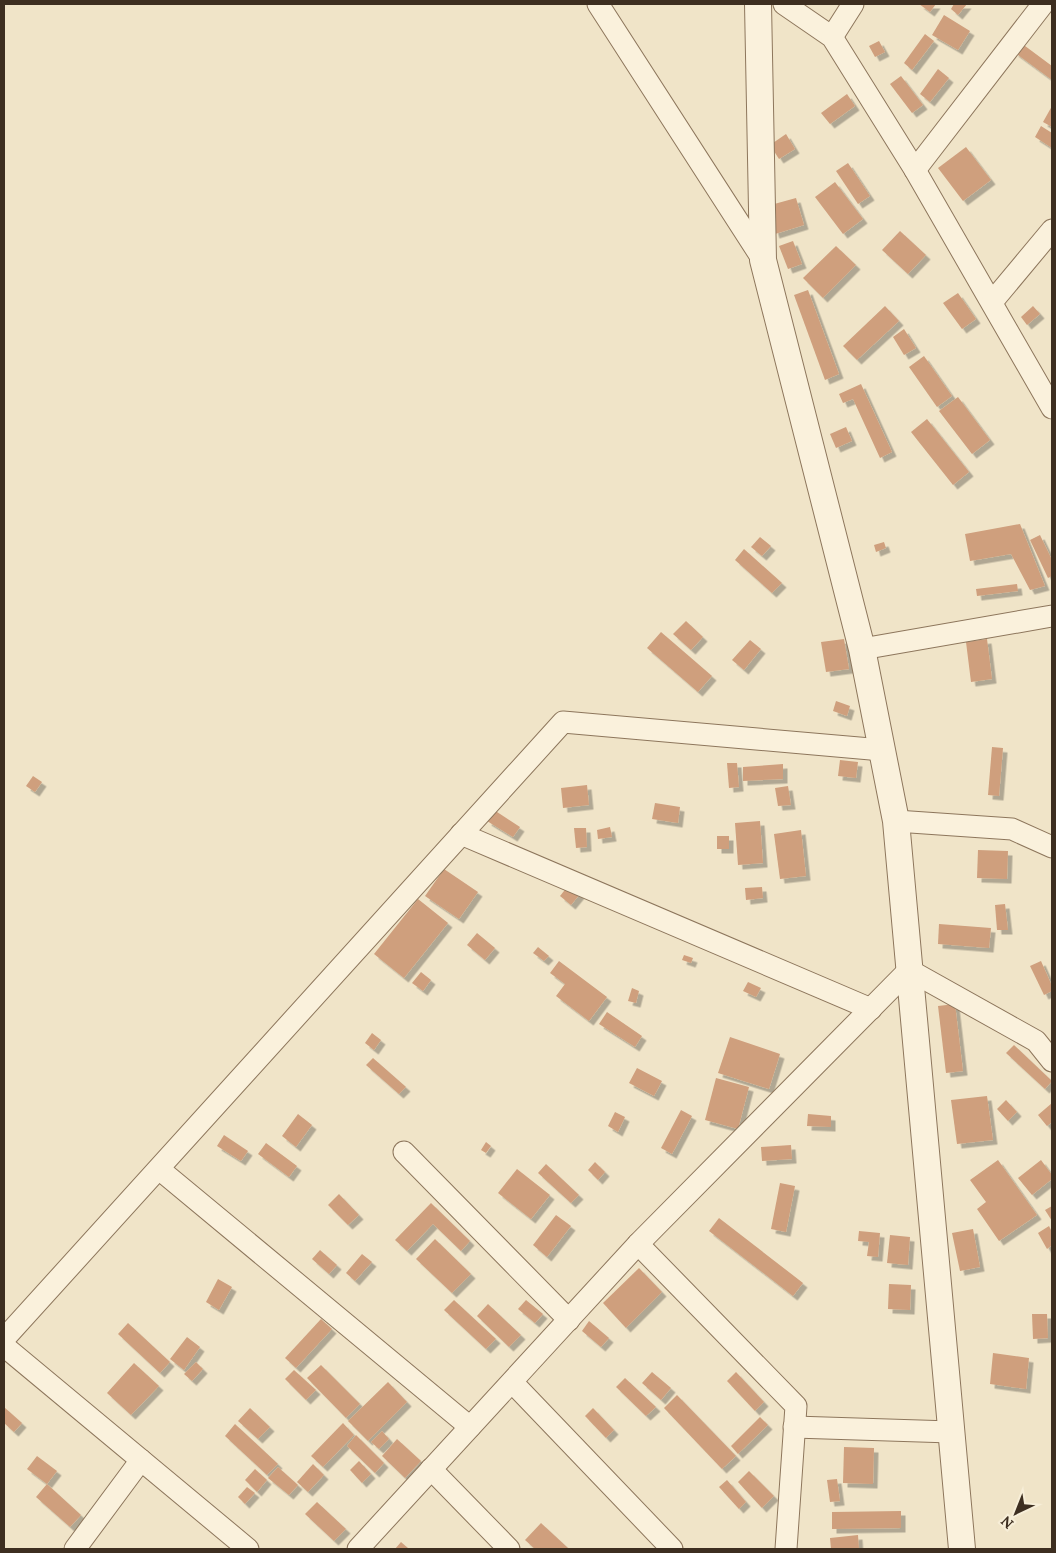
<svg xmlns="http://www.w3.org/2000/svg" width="1056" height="1553" viewBox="0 0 1056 1553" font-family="Lora,serif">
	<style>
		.building { fill: #cf9f7d; filter: url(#shadow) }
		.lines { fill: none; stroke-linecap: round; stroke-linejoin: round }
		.minor-casing { stroke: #8d765c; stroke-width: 23 }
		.tertiary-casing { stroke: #8d765c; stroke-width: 28 }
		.minor { stroke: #faf1dc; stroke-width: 21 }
		.tertiary { stroke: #faf1dc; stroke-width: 26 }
	</style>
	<defs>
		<filter id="shadow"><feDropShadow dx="4.5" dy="4.5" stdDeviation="0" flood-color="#0004"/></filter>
	</defs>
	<rect width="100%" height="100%" fill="#f0e4c8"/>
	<!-- building -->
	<g class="building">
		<polygon points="919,4 936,4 930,12"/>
		<polygon points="954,4 967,4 958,15 951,9"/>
		<polygon points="944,15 970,31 958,50 932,35"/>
		<polygon points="925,34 934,41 912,70 904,63"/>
		<polygon points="879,41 885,52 875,57 869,46"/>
		<polygon points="1021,43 1052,66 1052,80 1014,52"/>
		<polygon points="938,69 949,78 930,102 920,94"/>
		<polygon points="901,76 923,105 912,113 890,84"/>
		<polygon points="847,94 855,106 830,124 821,113"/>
		<polygon points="1052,106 1052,127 1043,122"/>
		<polygon points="1041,126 1052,133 1052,148 1035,137"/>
		<polygon points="786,134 795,149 779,159 770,145"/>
		<polygon points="966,147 991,180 963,201 938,168"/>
		<polygon points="848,163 870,196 858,204 836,171"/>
		<polygon points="835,182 863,219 843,234 815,197"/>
		<polygon points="796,198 804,225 775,234 767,206"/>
		<polygon points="900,231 926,255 908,274 882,250"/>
		<polygon points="793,241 802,264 788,269 779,246"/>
		<polygon points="836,246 856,265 823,298 803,278"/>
		<polygon points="808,290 839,374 825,380 794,295"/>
		<polygon points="958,293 976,319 962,329 943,303"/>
		<polygon points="885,306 899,321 857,360 843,346"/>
		<polygon points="1033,306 1040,314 1027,325 1021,317"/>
		<polygon points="904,329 916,348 904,355 893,337"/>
		<polygon points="924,356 952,396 937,407 909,367"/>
		<polygon points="861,384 892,452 880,458 853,399 843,403 839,394"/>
		<polygon points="958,397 990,440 972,454 939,411"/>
		<polygon points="927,419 969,472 953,485 911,432"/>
		<polygon points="846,427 852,441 836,448 830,434"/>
		<polygon points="1020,524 1045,586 1030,590 1011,554 970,561 965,534"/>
		<polygon points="1040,535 1052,560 1052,576 1048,578 1030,540"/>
		<polygon points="760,537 771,546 762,556 751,547"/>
		<polygon points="884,542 886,548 876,552 874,545"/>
		<polygon points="744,549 782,583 772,593 735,560"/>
		<polygon points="1017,584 1018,591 977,596 976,589"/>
		<polygon points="686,621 703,637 691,650 673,634"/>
		<polygon points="661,632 712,676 698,692 647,648"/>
		<polygon points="844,639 849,669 826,672 821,642"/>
		<polygon points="987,639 992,679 971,682 966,642"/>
		<polygon points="750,640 761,649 744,670 732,660"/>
		<polygon points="836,701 850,706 847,716 833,711"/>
		<polygon points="992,747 1003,748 999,796 988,795"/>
		<polygon points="840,760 858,762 856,778 838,776"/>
		<polygon points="727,763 737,763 739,787 729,788"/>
		<polygon points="783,764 783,779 743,781 743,767"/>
		<polygon points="33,776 42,782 35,792 26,786"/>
		<polygon points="587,785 589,805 563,808 561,788"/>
		<polygon points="788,786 791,805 778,806 775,788"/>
		<polygon points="655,803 680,807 678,823 652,819"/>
		<polygon points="494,810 520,827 513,837 487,821"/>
		<polygon points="760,821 763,863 738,865 735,823"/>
		<polygon points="610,827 612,837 598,839 597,830"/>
		<polygon points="574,828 586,828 587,847 576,848"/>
		<polygon points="801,830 806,876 780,879 774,834"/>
		<rect x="717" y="836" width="12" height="13"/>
		<polygon points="978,850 1008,851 1007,879 977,878"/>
		<polygon points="444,869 478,892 459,919 425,896"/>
		<polygon points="568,886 580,894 571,905 560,896"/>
		<polygon points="762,887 763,898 746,900 745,888"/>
		<polygon points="418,899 448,923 404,978 374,954"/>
		<polygon points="1005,904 1008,930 997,930 995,905"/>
		<polygon points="939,924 991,928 989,948 938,944"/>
		<polygon points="477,933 495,948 485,960 467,945"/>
		<polygon points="538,947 549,956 544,961 533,953"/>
		<polygon points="684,955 693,958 691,963 682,960"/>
		<polygon points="559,961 607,997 589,1021 556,996 565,984 550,973"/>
		<polygon points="1041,961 1052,986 1052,991 1044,995 1030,966"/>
		<polygon points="421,972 431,980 423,991 412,983"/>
		<polygon points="748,982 761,988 756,997 743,991"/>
		<polygon points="632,988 639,991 636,1003 628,1001"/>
		<polygon points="955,1004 963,1071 946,1073 938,1006"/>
		<polygon points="607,1012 642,1036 635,1047 599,1024"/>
		<polygon points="372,1033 381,1040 374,1050 365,1043"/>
		<polygon points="730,1037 780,1054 769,1089 718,1073"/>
		<polygon points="1014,1045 1052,1081 1045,1089 1006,1053"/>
		<polygon points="373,1058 406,1087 399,1094 366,1065"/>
		<polygon points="637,1068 662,1081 654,1096 629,1083"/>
		<polygon points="716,1078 749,1087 738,1129 705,1120"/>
		<polygon points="987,1096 993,1140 957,1144 951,1100"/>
		<polygon points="1006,1100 1017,1112 1008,1121 997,1109"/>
		<polygon points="1052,1103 1052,1122 1047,1126 1038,1115"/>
		<polygon points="681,1110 692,1116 672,1154 661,1148"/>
		<polygon points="615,1112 625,1117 618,1132 608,1126"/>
		<polygon points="298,1114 312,1125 296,1147 282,1136"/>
		<polygon points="808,1114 831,1116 831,1127 807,1126"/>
		<polygon points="224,1135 248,1151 241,1161 217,1146"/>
		<polygon points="486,1142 491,1146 486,1153 481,1150"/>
		<polygon points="266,1143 297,1166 289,1177 258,1154"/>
		<polygon points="791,1145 792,1159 762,1161 761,1147"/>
		<polygon points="998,1160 1037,1215 999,1241 977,1209 986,1202 970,1180"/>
		<polygon points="1041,1160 1052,1175 1052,1179 1032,1195 1018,1178"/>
		<polygon points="595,1162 605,1172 598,1180 588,1170"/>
		<polygon points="546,1164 579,1195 571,1203 538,1173"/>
		<polygon points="517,1169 550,1195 531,1219 498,1193"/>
		<polygon points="780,1183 795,1186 786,1232 771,1229"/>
		<polygon points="339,1194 359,1215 348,1225 328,1205"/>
		<polygon points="431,1203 470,1241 461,1251 433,1224 407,1251 395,1240"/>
		<polygon points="1052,1206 1052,1221 1045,1210"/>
		<polygon points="556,1215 571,1226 547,1257 533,1245"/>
		<polygon points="719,1218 803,1283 793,1296 709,1231"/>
		<polygon points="1049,1226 1052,1232 1052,1245 1047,1249 1038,1233"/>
		<polygon points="973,1229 980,1267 960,1271 952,1233"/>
		<polygon points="859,1231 880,1233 878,1257 867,1256 869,1242 858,1241"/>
		<polygon points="890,1235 910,1237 908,1265 887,1263"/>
		<polygon points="435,1239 471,1274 452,1293 416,1259"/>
		<polygon points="320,1250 337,1265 329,1274 312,1259"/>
		<polygon points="362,1254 372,1262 355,1281 346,1273"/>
		<polygon points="639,1268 662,1292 626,1328 603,1303"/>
		<polygon points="218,1279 232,1287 219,1310 206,1302"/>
		<polygon points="889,1284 911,1285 910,1310 888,1309"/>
		<polygon points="454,1300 496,1339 486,1349 444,1310"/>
		<polygon points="526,1300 543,1314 535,1323 518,1309"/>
		<polygon points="488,1304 521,1335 509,1347 477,1316"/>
		<polygon points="1032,1314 1047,1314 1048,1338 1033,1339"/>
		<polygon points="321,1319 332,1329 296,1368 285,1358"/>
		<polygon points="589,1321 609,1338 601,1347 582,1331"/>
		<polygon points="128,1323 170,1362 160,1373 118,1334"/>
		<polygon points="187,1337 200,1347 184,1370 170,1359"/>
		<polygon points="993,1353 1029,1358 1026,1389 990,1384"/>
		<polygon points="196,1362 203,1369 192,1381 184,1374"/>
		<polygon points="134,1363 159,1386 131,1415 107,1393"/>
		<polygon points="321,1365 360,1404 346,1418 307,1378"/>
		<polygon points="294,1370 316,1390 306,1400 285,1379"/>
		<polygon points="652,1372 671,1388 661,1400 642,1383"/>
		<polygon points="736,1372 764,1402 755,1411 727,1381"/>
		<polygon points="625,1378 656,1407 646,1416 616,1387"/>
		<polygon points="388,1382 407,1402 368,1441 348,1421"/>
		<polygon points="677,1395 736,1456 722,1469 664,1408"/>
		<polygon points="4,1407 22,1423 14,1432 4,1423"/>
		<polygon points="250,1408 270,1427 258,1439 238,1421"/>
		<polygon points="593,1408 614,1430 606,1438 585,1416"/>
		<polygon points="760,1417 768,1425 738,1454 731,1446"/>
		<polygon points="343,1423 354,1435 323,1467 311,1456"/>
		<polygon points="235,1424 278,1464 267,1475 225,1436"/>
		<polygon points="382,1431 389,1439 379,1449 371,1442"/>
		<polygon points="356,1435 384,1463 375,1473 347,1446"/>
		<polygon points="397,1439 421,1461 405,1478 382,1456"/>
		<polygon points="844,1447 874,1448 873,1484 843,1483"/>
		<polygon points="37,1456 57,1471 47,1484 27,1469"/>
		<polygon points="359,1461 371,1474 362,1483 350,1470"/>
		<polygon points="313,1464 324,1475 308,1492 297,1482"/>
		<polygon points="278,1467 298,1485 289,1495 268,1478"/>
		<polygon points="255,1469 267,1480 257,1492 245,1480"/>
		<polygon points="749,1471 774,1496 762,1508 738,1482"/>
		<polygon points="837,1479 840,1501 830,1502 827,1480"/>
		<polygon points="727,1480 746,1502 739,1509 719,1487"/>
		<polygon points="47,1484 81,1515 70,1527 36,1497"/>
		<polygon points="247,1487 255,1493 245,1504 238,1497"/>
		<polygon points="317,1502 346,1529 334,1541 305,1514"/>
		<polygon points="901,1511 901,1528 832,1529 832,1512"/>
		<polygon points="541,1523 568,1548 567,1549 535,1549 525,1540"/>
		<polygon points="858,1535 859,1549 831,1549 830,1538"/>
		<polygon points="401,1542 409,1549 395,1549"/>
	</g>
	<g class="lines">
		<!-- minor casing -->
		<g class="minor-casing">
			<g id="minor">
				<polyline points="598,4 763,260"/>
				<polyline points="784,4 832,37 915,170 1052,408"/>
				<polyline points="832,37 853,4"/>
				<polyline points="915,170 1043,4"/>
				<polyline points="992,302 1052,230"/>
				<polyline points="862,649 1052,616"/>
				<polyline points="896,821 1012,829 1052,847"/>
				<polyline points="461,834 871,1009"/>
				<polyline points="404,1152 569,1320"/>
				<polyline points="159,1169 470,1427"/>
				<polyline points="638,1244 796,1406 786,1549"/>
				<polyline points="4,1339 563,722 882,750"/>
				<polyline points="4,1346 248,1549"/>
				<polyline points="512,1382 672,1549"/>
				<polyline points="794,1427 951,1432"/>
				<polyline points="431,1469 509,1549"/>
				<polyline points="75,1549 141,1460"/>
				<polyline points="358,1549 638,1244 909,970 1036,1041 1052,1061"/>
			</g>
		</g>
		<!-- tertiary casing -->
		<g class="tertiary-casing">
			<polyline id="tertiary" points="758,4 763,260 862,649 896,821 962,1549"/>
		</g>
		<!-- minor -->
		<use href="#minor" class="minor"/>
		<!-- tertiary -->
		<use href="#tertiary" class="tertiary"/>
	</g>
	<!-- border -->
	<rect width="1056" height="1553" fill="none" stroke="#3d2e20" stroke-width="10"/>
	<!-- north arrow -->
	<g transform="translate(1016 1513) rotate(223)" stroke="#f7eed8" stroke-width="4" paint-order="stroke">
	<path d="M0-4L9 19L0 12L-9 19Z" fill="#3d2e20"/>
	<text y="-8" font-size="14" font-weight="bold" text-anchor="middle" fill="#3d2e20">N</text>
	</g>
</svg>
